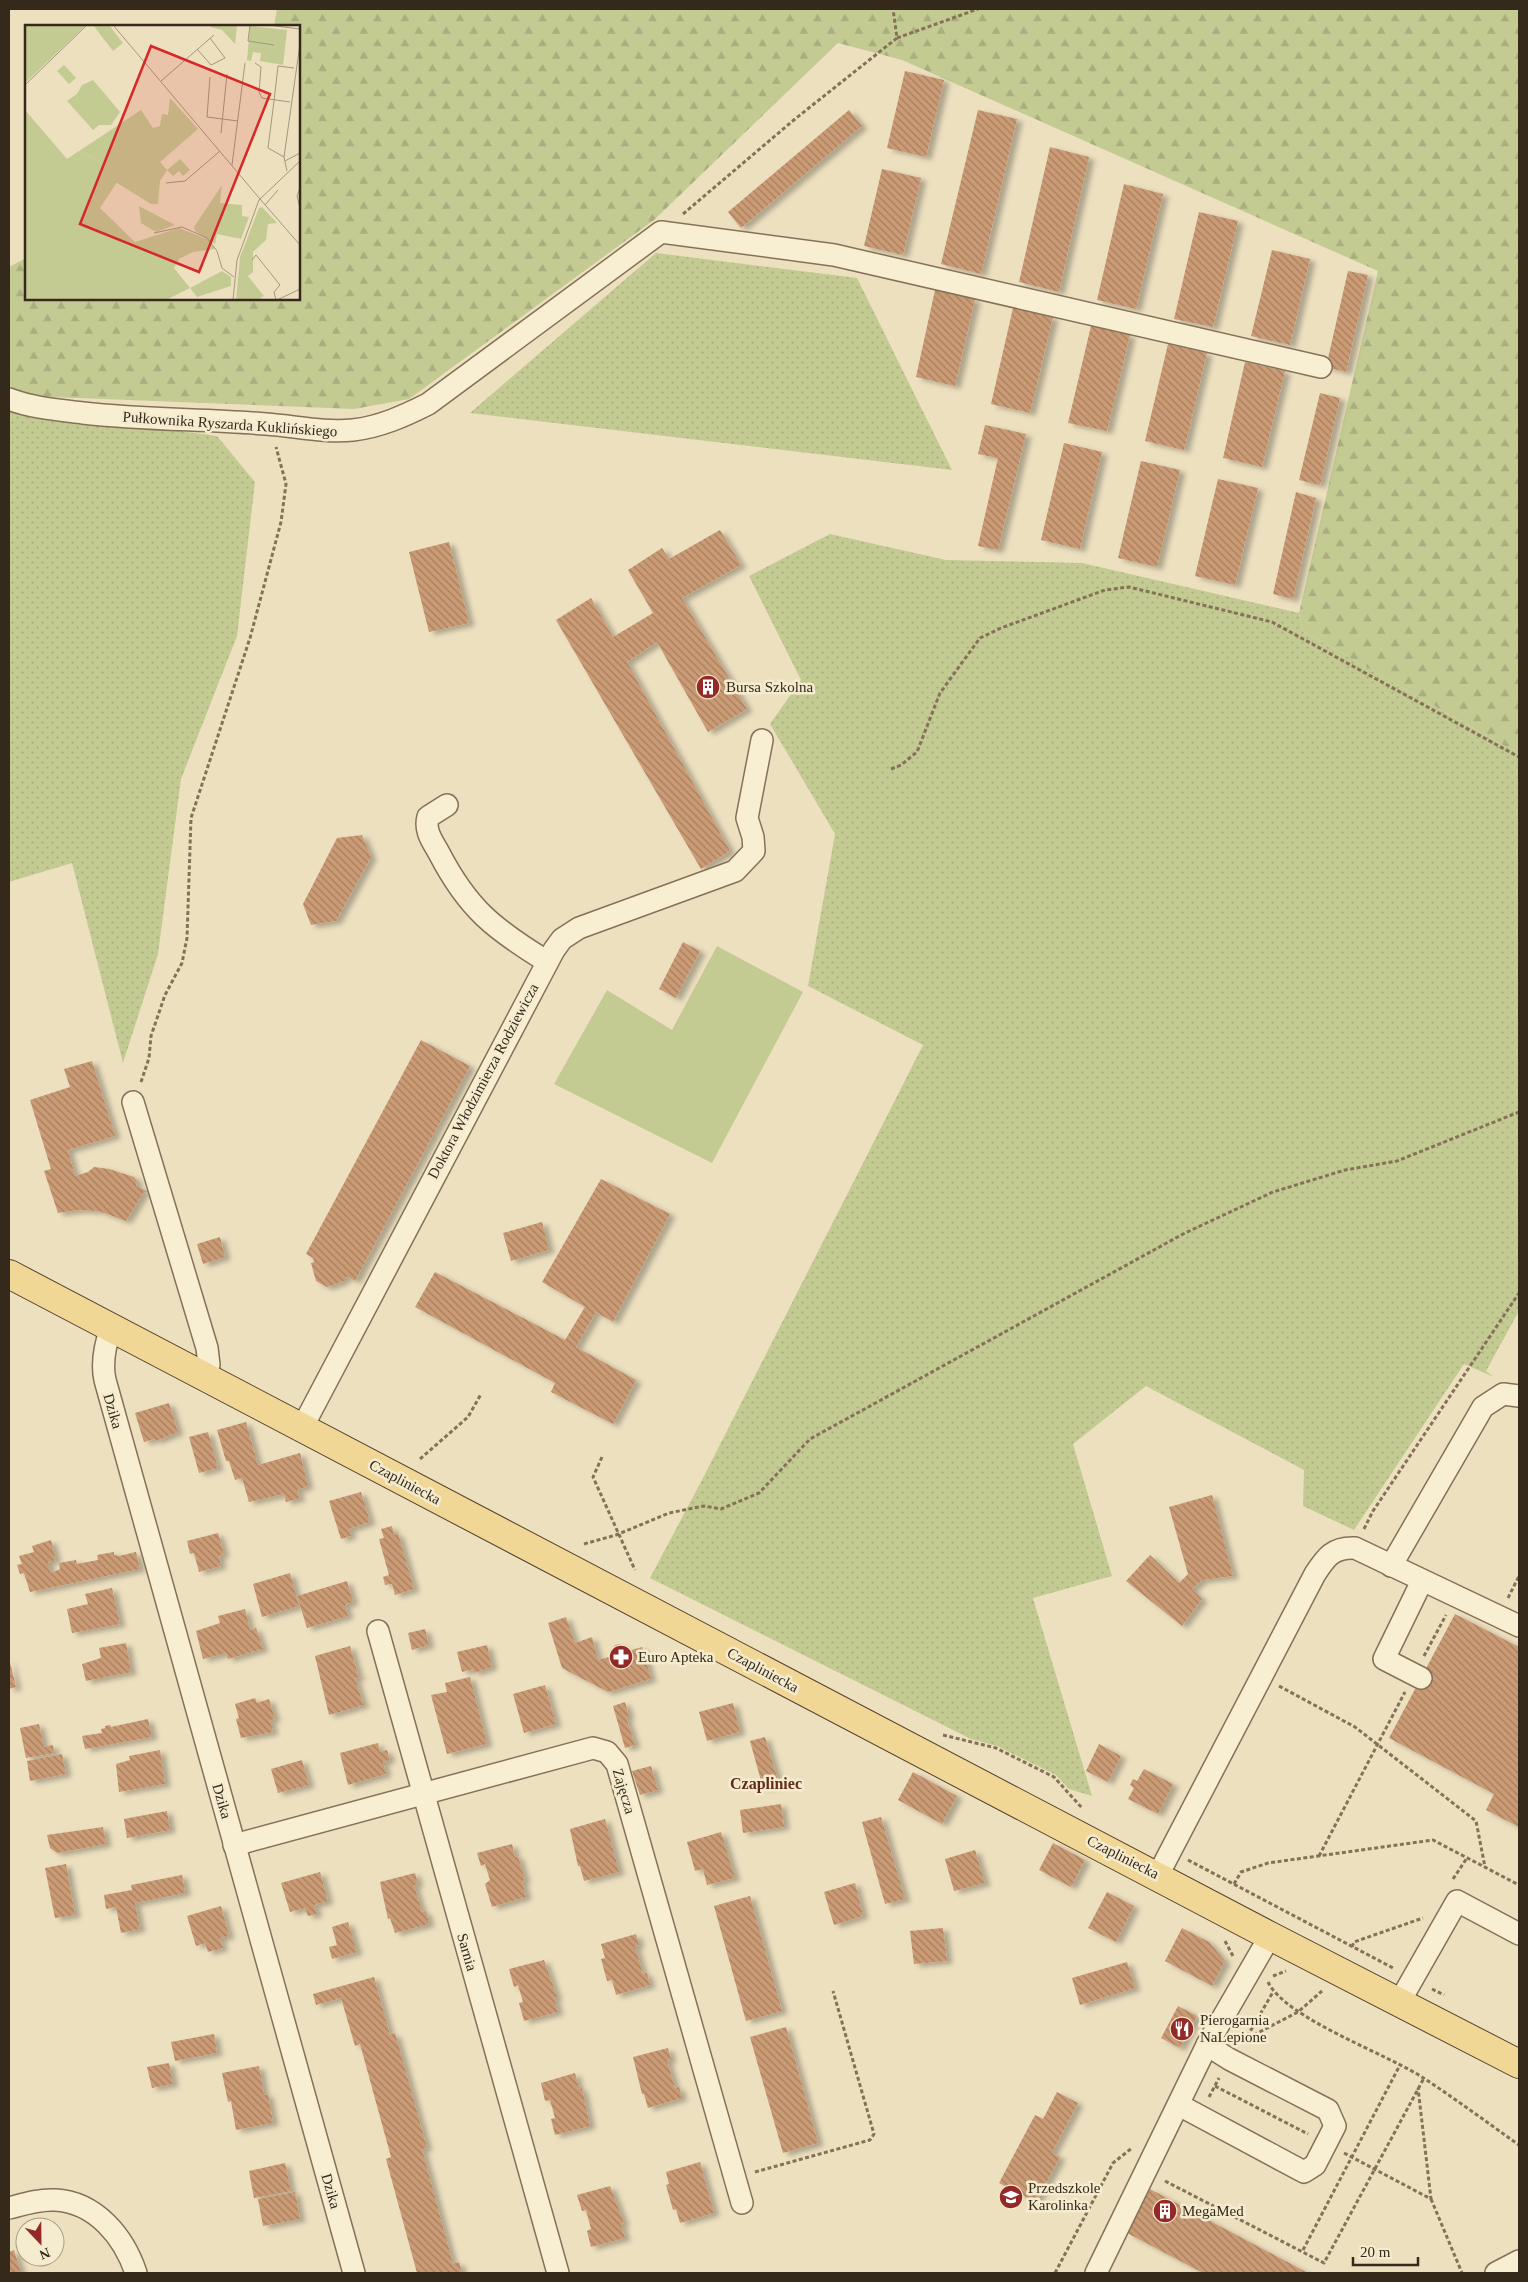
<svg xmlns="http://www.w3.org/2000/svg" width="1528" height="2282" viewBox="0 0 1528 2282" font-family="'Times New Roman',serif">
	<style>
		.grass { fill: url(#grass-dots) }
		.forest { fill: url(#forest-firs) }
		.park { fill: #c3cb93 }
		.building { fill: url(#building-back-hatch); filter: url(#shadow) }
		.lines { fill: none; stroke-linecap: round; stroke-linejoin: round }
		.minor-casing { stroke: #857158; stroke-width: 24 }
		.major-casing { stroke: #533f2c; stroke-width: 30 }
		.path { stroke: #857158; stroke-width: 3; stroke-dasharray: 4 2.5; stroke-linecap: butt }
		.minor { stroke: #f8eed2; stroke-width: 21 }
		.major { stroke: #f1d796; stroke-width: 28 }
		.labels { text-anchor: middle; stroke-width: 5; stroke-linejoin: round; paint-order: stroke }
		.street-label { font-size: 15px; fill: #35291c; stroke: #f5ebce }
		.poi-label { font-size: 15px; fill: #35291c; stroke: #f5ebce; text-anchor: start }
		.neighbourhood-label { font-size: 16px; font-weight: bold; fill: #612c1c; stroke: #f5ebce }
		.inset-road { fill: none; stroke: #a3977e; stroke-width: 1 }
		.view { fill: #d62828; fill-opacity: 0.15; stroke: #d62828; stroke-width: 2.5 }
		.inset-edge { fill: none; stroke: #35291c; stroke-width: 2.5 }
	</style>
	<defs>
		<pattern id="grass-dots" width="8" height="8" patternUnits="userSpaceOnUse" patternTransform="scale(1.25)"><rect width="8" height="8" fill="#c3cb93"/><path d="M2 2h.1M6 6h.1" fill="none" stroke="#a8ae7e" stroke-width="1.8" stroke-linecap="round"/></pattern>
		<pattern id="forest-firs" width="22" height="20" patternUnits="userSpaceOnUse" patternTransform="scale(1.25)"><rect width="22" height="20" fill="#c3cb93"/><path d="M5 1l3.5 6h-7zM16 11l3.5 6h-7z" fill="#a8ae7e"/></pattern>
		<pattern id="building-back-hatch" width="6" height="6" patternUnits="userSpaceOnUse" patternTransform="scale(1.25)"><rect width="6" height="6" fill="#cb9b75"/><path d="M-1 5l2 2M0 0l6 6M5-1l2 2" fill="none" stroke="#a67e5f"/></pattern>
		<filter id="shadow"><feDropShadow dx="5.5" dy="3" stdDeviation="2.5" flood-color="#0004"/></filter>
	</defs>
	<rect width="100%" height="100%" fill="#ede0bf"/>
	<!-- grass -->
	<g class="grass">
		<polygon points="656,253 857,278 952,470 470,413"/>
		<polygon points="9,408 217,436 255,482 237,636 181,779 158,954 123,1063 72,863 9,882"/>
		<polygon points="830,534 946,560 1082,563 1299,613 1303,631 1519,754 1519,1311 1486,1371 1494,1377 1464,1364 1354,1530 1303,1506 1304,1470 1146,1386 1073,1444 1112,1576 1033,1598 1092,1796 1069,1789 1056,1775 997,1746 971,1739 650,1578 702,1480 923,1045 808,986 835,834 770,724 801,680 749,576"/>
	</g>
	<!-- forest -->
	<polygon class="forest" points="277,9 1519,9 1519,754 1303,631 1299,613 1378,271 902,60 838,43 654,220 409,399 354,409 26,396 9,386 9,267 26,258 26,299 299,299 299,26 274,26"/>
	<!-- park -->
	<polygon class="park" points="717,946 803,992 712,1163 554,1084 607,990 672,1030"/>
	<!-- building -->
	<g class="building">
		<polygon points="905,71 944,80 926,157 887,148"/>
		<polygon points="849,110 862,126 741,228 728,212"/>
		<polygon points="978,110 1017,119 981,274 941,264"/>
		<polygon points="1050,147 1089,157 1059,292 1019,282"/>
		<polygon points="882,169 921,178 903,255 864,246"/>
		<polygon points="1124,184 1163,194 1136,309 1097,300"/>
		<polygon points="1199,212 1238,221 1213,327 1174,319"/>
		<polygon points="1272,250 1310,259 1290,345 1251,336"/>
		<polygon points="1348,271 1368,275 1346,372 1326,367"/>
		<polygon points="935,290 975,299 955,386 916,377"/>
		<polygon points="1013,308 1053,317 1030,413 991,404"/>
		<polygon points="1091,326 1130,335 1107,431 1068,423"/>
		<polygon points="1168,344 1207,353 1184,450 1145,441"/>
		<polygon points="1245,362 1285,371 1262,467 1223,458"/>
		<polygon points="1320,393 1340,398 1320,485 1299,480"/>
		<polygon points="985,425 1026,434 998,550 978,546 998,458 978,454"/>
		<polygon points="1064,443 1102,452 1080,549 1041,540"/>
		<polygon points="1141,461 1180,470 1157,567 1118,558"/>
		<polygon points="1218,479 1258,488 1235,585 1195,576"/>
		<polygon points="1296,492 1316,498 1293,599 1273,594"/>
		<polygon points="720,530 741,565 682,598 747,709 708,732 657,642 627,662 730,851 701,869 556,620 591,598 613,637 653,613 628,570 662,548 669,559"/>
		<polygon points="449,542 469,623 429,632 409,552"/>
		<polygon points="362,835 371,857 336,921 311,925 303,904 337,838"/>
		<polygon points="683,942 700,951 676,998 659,989"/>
		<polygon points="421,1040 470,1066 355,1281 348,1277 344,1278 344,1281 327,1287 316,1281 311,1263 314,1262 313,1258 306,1254"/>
		<polygon points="92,1061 115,1136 68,1150 75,1176 88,1172 94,1167 109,1169 134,1177 137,1181 136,1186 149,1192 144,1192 126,1221 99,1211 79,1210 58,1213 44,1171 51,1169 30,1100 70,1087 64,1069"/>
		<polygon points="601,1179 670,1214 613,1322 596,1312 576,1347 636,1380 613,1424 551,1392 555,1383 415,1307 435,1272 565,1340 585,1307 542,1282"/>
		<polygon points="542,1222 549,1250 511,1261 503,1233"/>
		<polygon points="220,1237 225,1257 203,1264 197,1244"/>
		<polygon points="169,1403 178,1432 156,1441 155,1439 144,1442 135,1413"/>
		<polygon points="246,1422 258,1465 300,1453 308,1486 297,1490 300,1498 286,1502 284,1494 249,1502 242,1478 235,1480 229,1461 226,1461 217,1430"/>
		<polygon points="208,1432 218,1468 199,1473 189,1437"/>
		<polygon points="361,1492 370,1522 349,1529 351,1536 341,1539 329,1501"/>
		<polygon points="1212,1495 1233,1576 1202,1580 1192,1589 1202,1599 1182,1626 1126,1581 1150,1555 1179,1583 1188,1574 1169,1507"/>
		<polygon points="392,1526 394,1535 398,1533 414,1589 395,1595 392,1584 385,1585 383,1577 389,1575 379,1539 384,1538 381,1529"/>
		<polygon points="218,1533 224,1554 219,1556 221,1566 199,1572 194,1553 190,1554 187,1541"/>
		<polygon points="51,1540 56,1560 48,1562 51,1573 60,1569 59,1563 76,1560 77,1564 98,1560 97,1555 114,1552 114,1555 119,1556 136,1552 140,1569 30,1592 24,1573 20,1574 17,1565 22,1564 19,1556 34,1552 32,1546"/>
		<polygon points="290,1573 299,1606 262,1617 253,1584"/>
		<polygon points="347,1581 353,1602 345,1605 348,1616 307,1628 297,1596"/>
		<polygon points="112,1588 120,1624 72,1633 67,1609 88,1604 85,1594"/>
		<polygon points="245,1609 250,1630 256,1628 263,1649 228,1659 226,1653 203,1659 196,1631 220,1623 218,1616"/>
		<polygon points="1455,1614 1519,1647 1519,1827 1486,1810 1494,1794 1389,1738"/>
		<polygon points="566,1617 575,1643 592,1637 598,1660 616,1655 612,1649 615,1645 620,1644 624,1646 625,1652 642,1647 651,1679 608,1692 562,1668 548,1623"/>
		<polygon points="425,1629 429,1645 412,1650 408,1633"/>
		<polygon points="126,1643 131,1672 86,1681 82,1664 101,1658 99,1648"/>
		<polygon points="487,1645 492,1667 474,1673 473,1669 462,1672 457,1652"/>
		<polygon points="350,1646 358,1675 363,1676 355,1678 363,1704 367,1704 329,1715 315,1656"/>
		<polygon points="9,1658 16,1687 9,1689"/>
		<polygon points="470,1677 487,1744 447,1754 431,1695 447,1692 445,1683"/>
		<polygon points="545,1685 556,1724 524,1733 513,1694"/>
		<polygon points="255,1698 257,1703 269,1699 275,1719 270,1720 273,1732 241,1738 236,1719 239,1718 235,1704"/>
		<polygon points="625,1702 629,1716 626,1717 635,1745 625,1748 613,1706"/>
		<polygon points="733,1703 740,1732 707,1741 699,1712"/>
		<polygon points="148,1719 152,1737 85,1749 82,1736 102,1733 101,1729 105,1728 105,1726 110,1725 111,1727"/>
		<polygon points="39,1724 44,1747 53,1745 54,1753 26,1758 20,1728"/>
		<polygon points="765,1737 779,1784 763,1788 750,1741"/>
		<polygon points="378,1743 380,1752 387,1750 390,1760 383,1762 386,1774 348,1785 340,1753"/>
		<polygon points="1099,1744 1121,1756 1108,1782 1086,1771"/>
		<polygon points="160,1750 165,1784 119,1792 116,1764 130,1760 129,1756"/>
		<polygon points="62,1754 66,1774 30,1781 27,1761"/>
		<polygon points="302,1760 309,1785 278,1793 271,1769"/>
		<polygon points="651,1766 658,1790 640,1795 632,1771"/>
		<polygon points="1144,1769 1173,1784 1158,1814 1128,1799 1134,1788 1130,1785 1133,1779 1137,1781"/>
		<polygon points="913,1772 957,1796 942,1824 898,1800"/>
		<polygon points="781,1804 784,1827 743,1833 740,1810"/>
		<polygon points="167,1811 170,1830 127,1838 124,1819"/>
		<polygon points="881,1817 905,1899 885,1904 862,1822"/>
		<polygon points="605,1819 619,1872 584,1881 580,1866 578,1866 570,1829"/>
		<polygon points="103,1827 106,1844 57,1853 50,1848 47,1835"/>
		<polygon points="721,1832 735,1878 707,1885 703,1869 695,1871 687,1842"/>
		<polygon points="1053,1843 1085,1860 1071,1887 1039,1870"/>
		<polygon points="512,1844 515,1857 518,1856 525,1880 522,1881 526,1897 492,1907 485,1884 490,1880 485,1864 481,1866 477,1853"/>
		<polygon points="975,1850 985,1883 954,1891 945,1859"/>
		<polygon points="66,1864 75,1915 55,1918 45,1868"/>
		<polygon points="320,1872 328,1901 314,1905 317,1914 308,1916 305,1908 290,1912 281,1883"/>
		<polygon points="415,1873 418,1884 414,1885 422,1912 426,1911 429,1924 395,1933 390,1918 388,1919 380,1882"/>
		<polygon points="182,1875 185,1893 135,1903 140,1929 121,1933 116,1907 106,1909 104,1895 132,1890 131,1885"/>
		<polygon points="855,1883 863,1916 834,1925 824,1892"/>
		<polygon points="1107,1892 1134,1906 1116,1942 1088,1928"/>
		<polygon points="750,1896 782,2011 746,2021 714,1906"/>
		<polygon points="221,1906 229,1936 220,1938 223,1948 208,1952 205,1943 196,1946 187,1916"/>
		<polygon points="348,1922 357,1952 332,1959 329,1947 337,1945 332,1927"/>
		<polygon points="943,1928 947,1961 914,1964 910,1931"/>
		<polygon points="1182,1928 1209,1942 1225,1961 1212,1986 1165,1961"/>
		<polygon points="636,1934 639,1945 635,1946 643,1974 647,1973 650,1985 616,1995 612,1980 607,1981 601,1959 605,1958 601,1944"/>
		<polygon points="544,1960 557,1997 554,1997 558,2012 524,2021 519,2003 523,2002 518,1985 514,1987 509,1969"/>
		<polygon points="1127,1962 1135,1988 1080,2005 1072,1978"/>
		<polygon points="374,1977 390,2035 395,2033 406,2072 427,2148 422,2149 453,2264 459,2262 462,2273 417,2273 386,2159 391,2157 360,2044 355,2046 341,1998 316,2005 313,1994"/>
		<polygon points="1178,2006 1197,2016 1180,2048 1161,2038"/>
		<polygon points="786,2027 818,2143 783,2153 750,2037"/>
		<polygon points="214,2034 217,2053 175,2061 171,2042"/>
		<polygon points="668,2048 671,2059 667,2061 671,2074 675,2088 679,2087 682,2098 648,2108 644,2094 642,2094 633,2057"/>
		<polygon points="169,2063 173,2084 152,2088 147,2067"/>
		<polygon points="259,2066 264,2095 268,2094 273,2123 236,2130 231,2101 228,2102 222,2073"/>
		<polygon points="575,2073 579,2089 582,2088 590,2126 555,2135 551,2119 555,2118 550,2100 545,2101 541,2083"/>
		<polygon points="1057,2092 1078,2103 1052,2153 1060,2157 1036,2202 999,2183 1035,2115 1043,2119"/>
		<polygon points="700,2162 714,2213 680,2223 676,2209 673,2210 666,2185 669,2184 666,2172"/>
		<polygon points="285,2163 291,2191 254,2198 249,2171"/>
		<polygon points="610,2186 624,2223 621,2224 625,2238 591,2247 587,2231 591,2229 586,2210 582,2211 577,2195"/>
		<polygon points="1150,2189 1308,2273 1203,2273 1127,2233"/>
		<polygon points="295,2192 300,2219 263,2226 258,2199"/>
		<polygon points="14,2250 21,2273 9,2273 9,2252"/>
	</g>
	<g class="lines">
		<!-- minor casing -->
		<g class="minor-casing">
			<g id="minor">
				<path d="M9,399C32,408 59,410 83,413C144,420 205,419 266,424C295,426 324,433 353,430C380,427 404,416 428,404L661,232L834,255L1321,367"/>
				<path d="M447,805L428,817C424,831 433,842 439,853C468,909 494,929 546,961"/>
				<polyline points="133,1102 207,1348 209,1365 204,1376"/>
				<path d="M111,1328C105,1345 101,1362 105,1380L354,2273"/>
				<polyline points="302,1428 554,950 562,939 579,928 735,871 754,851 753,837 747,818 762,740"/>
				<polyline points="1391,1566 1483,1407 1503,1394 1519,1396"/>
				<polyline points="378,1631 558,2273"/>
				<polyline points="1421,1678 1384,1659 1422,1581"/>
				<polyline points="234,1845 593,1748 607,1752 617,1764 742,2203"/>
				<path d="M1158,1875L1315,1574C1326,1557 1333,1547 1355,1548L1519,1626"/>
				<polyline points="1400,2001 1457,1901 1519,1934"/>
				<polyline points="1179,2105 1304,2172 1315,2165 1335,2126 1328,2110 1229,2059 1207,2045"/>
				<path d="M9,2208C24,2204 39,2199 55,2200C96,2202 124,2237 136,2273"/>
				<polyline points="1096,2273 1207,2045 1270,1936"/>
				<polyline points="1496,2273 1519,2261 1519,2266"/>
			</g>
		</g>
		<!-- major casing -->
		<g class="major-casing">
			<polyline id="major" points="9,1274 1270,1936 1519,2064"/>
		</g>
		<!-- path -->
		<g class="path">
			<polyline points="897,38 978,9"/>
			<polyline points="683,214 795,119 897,38 893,9"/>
			<polyline points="891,769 901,765 917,752 940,693 980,638 1001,628 1105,590 1129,587 1272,622 1519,757"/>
			<polyline points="141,1082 149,1058 151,1036 165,995 182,963 187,938 191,818 250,638 281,522 286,484 276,447"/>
			<polyline points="602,1457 593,1477 635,1570"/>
			<polyline points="420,1459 468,1417 481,1394"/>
			<polyline points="1364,1529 1373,1511 1519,1293"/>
			<polyline points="584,1544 616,1535 669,1513 704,1506 721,1509 759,1493 810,1439 1183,1234 1273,1192 1345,1170 1397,1161 1519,1112"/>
			<polyline points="1508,1598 1519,1576"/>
			<polyline points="1424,1656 1446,1615"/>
			<polyline points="1279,1686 1355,1727 1476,1821 1485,1867"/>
			<polyline points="943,1735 996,1748 1054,1777 1082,1808"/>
			<polyline points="1319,1856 1405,1692"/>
			<polyline points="1188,1860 1395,1969"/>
			<polyline points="1453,1879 1467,1858"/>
			<polyline points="1234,1884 1241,1872 1268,1863 1433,1840 1519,1885"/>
			<polyline points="1225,1941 1234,1958"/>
			<polyline points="1352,1947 1354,1942 1423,1918"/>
			<polyline points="1273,1976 1286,1971"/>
			<path d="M1268,1982C1286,2019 1388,2054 1425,2079C1457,2100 1488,2123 1519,2145"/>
			<polyline points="1432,1989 1444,1995"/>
			<polyline points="1248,2038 1298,2012 1322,1991"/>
			<polyline points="1244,2042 1273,1992"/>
			<polyline points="1215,2086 1308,2134"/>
			<polyline points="1209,2097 1219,2078"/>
			<polyline points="1344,2153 1431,2199 1418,2088"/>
			<polyline points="755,2172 870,2140 874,2134 833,1991"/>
			<polyline points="1165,2181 1324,2263 1424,2078"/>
			<polyline points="1431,2199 1462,2273"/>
			<polyline points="1303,2250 1400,2065"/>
			<polyline points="1055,2273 1113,2163 1132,2148"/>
		</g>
		<!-- minor -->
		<use href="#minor" class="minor"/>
		<!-- major -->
		<use href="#major" class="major"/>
	</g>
	<!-- icons -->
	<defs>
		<g id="building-disc" transform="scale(1.25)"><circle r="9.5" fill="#942a28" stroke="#f5ebce"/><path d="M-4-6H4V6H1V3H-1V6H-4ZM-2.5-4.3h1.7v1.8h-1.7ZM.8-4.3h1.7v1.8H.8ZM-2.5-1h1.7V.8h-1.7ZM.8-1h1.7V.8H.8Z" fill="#fff"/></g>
		<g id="pharmacy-disc" transform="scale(1.25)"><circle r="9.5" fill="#942a28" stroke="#f5ebce"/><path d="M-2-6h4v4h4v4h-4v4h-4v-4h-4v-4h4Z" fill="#fff"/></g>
		<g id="restaurant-disc" transform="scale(1.25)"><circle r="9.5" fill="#942a28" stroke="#f5ebce"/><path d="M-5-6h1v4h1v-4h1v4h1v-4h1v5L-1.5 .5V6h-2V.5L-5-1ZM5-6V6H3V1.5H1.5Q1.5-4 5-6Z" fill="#fff"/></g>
		<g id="school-disc" transform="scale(1.25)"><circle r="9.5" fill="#942a28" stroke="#f5ebce"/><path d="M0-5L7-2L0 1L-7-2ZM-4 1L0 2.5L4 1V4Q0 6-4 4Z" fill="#fff"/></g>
	</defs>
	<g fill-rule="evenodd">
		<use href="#building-disc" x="708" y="687"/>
		<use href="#pharmacy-disc" x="621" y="1657"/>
		<use href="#restaurant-disc" x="1182" y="2029"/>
		<use href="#school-disc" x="1011" y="2197"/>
		<use href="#building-disc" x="1165" y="2211"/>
	</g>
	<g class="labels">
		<!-- street labels -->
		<g class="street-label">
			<text transform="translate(230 424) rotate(4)" y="5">Pułkownika Ryszarda Kuklińskiego</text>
			<text transform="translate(483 1081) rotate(-62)" y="5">Doktora Włodzimierza Rodziewicza</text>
			<text transform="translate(113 1411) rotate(74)" y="5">Dzika</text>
			<text transform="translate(405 1482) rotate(28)" y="5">Czapliniecka</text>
			<text transform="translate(763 1670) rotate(28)" y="5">Czapliniecka</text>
			<text transform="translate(624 1791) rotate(73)" y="5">Zajęcza</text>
			<text transform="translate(222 1801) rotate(74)" y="5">Dzika</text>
			<text transform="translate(1123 1857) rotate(27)" y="5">Czapliniecka</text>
			<text transform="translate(467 1952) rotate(74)" y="5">Sarnia</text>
			<text transform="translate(331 2191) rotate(74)" y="5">Dzika</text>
		</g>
		<!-- poi labels -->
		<g class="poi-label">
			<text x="726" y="692">Bursa Szkolna</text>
			<text x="638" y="1662">Euro Apteka</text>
			<text x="1200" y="2025">Pierogarnia<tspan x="1200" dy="17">NaLepione</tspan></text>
			<text x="1028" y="2193">Przedszkole<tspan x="1028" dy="17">Karolinka</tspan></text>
			<text x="1182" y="2216">MegaMed</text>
		</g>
		<!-- neighbourhood labels -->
		<g class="neighbourhood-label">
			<text x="766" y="1789">Czapliniec</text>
		</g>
	</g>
	<!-- overview -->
	<g transform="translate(25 25)">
		<rect width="275" height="275" fill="#ede0bf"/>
		<path d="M68,0H84L98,18L88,26ZM187,0H212L210,19L197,5L185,2ZM225,1L262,5L258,40L235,36L236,28L228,27L226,36L222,35ZM145,73L173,104L135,137L142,145L135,156L133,179H126L92,158L75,136L54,126L116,85L128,103L135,101L137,89L143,90ZM197,160L195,178L217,180V191L224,192L216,214L192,209L190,219L170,206L169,202ZM114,181L150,200L131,207L116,198ZM237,182L252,198L243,199L241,215L228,227V247L223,251L239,271L232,275H211L215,232L234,183ZM197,246L206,252V261L172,272L165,263Z" fill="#c3cb93"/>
		<path d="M0,0H61L0,58ZM0,85L42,134L54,126L75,136L92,157L75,183L110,217L154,203L184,215L190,224L168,227L154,234L149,243L165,263L141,275H0Z" fill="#c3cb93"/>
		<path d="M39,40L51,53L44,59L32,46ZM68,55L95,87L86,100H74L68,105L42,76L52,69L57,60ZM155,134L165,145L158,151L154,146L148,151L142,145Z" fill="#c3cb93"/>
		<path class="inset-road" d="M88,0L235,174M225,0L223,16L249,20M243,0L275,4M172,24L186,40L200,33L185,13M230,38L236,42L234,67L237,73L265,77M185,52L182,92L213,96M136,56L189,10M0,60L62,0M196,108L202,49M259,132L243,123L249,76L253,41L269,43M260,136L275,128M207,140L220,38M262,146L259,132L275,19M141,158L160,156L195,126M275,163L272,171L275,183M235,174L275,220M240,180L253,165M129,208L157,202L182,213L192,226L197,243L209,252M227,235L231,230L255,260L249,267L251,275M208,275L212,235L234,175L275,136M252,275L275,264"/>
		<path class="view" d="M126,21L245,69L174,247L55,199Z"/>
		<rect width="275" height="275" class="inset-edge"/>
	</g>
	<!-- border -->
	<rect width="1528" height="2282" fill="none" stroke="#35291c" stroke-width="20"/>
	<!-- north arrow -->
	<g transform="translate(40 2242) rotate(158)"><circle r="24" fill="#f5ebce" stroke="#a89d87"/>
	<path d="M0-4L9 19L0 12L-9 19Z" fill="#942a28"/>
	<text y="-8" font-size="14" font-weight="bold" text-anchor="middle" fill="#35291c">N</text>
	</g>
	<!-- scale -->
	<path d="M1353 2257v8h65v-8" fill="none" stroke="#35291c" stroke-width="2.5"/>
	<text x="1360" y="2257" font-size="15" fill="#35291c" stroke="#f5ebce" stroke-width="4" paint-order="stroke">20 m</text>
</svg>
